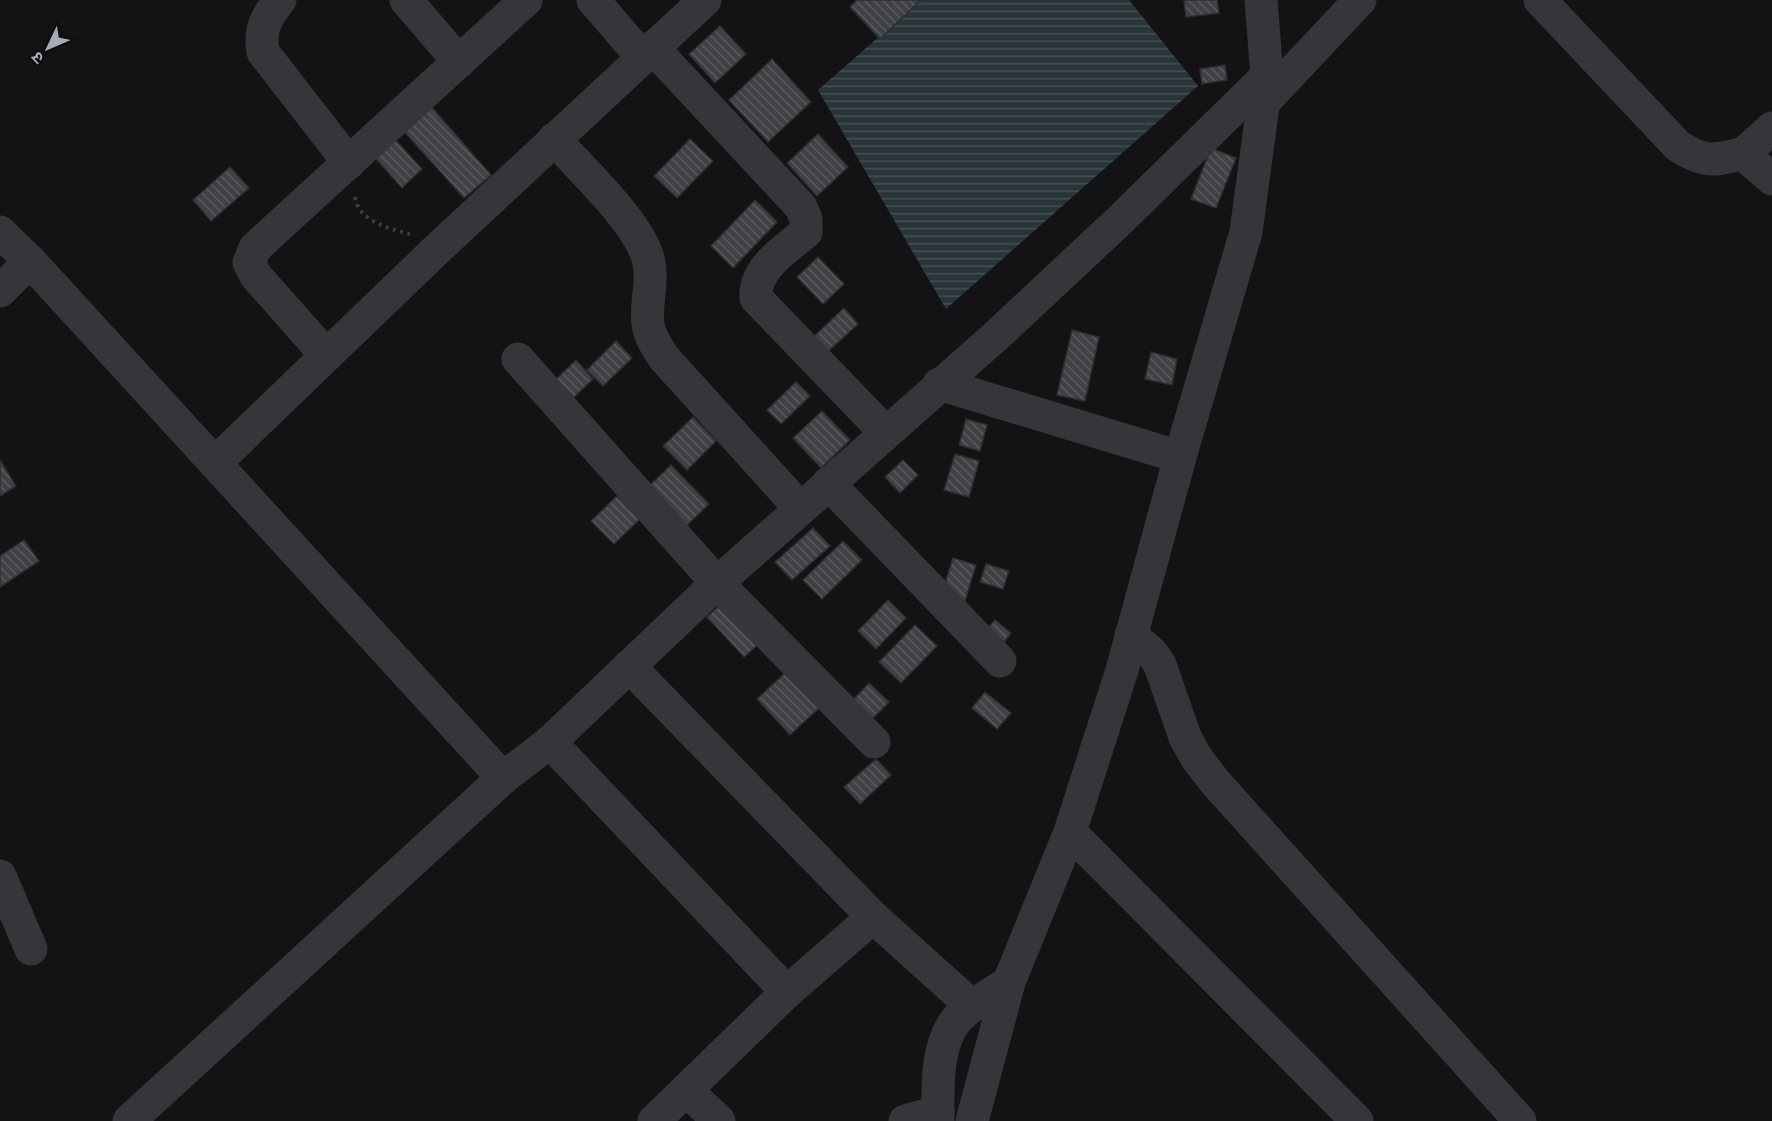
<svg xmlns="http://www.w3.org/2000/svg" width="1772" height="1121" viewBox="0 0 1772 1121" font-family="Signika,'Noto Sans Devanagari',sans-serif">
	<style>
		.water { fill: url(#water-rules) }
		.building { fill: url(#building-back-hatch); stroke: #2d2e31; stroke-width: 1.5 }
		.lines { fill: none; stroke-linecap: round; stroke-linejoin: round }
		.path { stroke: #3a3d41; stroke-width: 4; stroke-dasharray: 3 4.5; stroke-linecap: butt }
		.minor { stroke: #34363a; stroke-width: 33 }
	</style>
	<defs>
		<pattern id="water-rules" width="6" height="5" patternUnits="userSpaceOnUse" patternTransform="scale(1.5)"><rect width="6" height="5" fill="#293539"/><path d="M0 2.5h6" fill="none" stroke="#455053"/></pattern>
		<pattern id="building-back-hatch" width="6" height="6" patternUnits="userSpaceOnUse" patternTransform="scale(1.5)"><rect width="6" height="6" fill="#3f4145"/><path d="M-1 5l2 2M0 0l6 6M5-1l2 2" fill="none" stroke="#585a5e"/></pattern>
	</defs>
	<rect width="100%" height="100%" fill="#131315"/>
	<!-- water -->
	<polygon class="water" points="921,0 1129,0 1198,86 946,309 818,90"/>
	<!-- building -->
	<g class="building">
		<polygon points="857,0 921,0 880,39 850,7"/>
		<polygon points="1184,0 1217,0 1219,13 1186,17"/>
		<polygon points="720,26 746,54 715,83 689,54"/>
		<polygon points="772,59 811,102 768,142 729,100"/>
		<polygon points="1225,65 1227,80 1202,84 1200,69"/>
		<polygon points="427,102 491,175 464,198 400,127"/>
		<polygon points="818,134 848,167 817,196 787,163"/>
		<polygon points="391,135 422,169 402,188 371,153"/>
		<polygon points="690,139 713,161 677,198 654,176"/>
		<polygon points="1211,148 1236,158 1216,208 1191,199"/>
		<polygon points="230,167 249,188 211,221 193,200"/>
		<polygon points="755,200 777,222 733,268 711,246"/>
		<polygon points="818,257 844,284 823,304 797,277"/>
		<polygon points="844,308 858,324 823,356 809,341"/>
		<polygon points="1072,330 1099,337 1085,401 1057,395"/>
		<polygon points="616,341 632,358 603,386 587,370"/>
		<polygon points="1151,352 1177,359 1172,385 1145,379"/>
		<polygon points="576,360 593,379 568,403 550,385"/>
		<polygon points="796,382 810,396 781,424 767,410"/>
		<polygon points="822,411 850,440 821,468 793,438"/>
		<polygon points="693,417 716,441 687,470 663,446"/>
		<polygon points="966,419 987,425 980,451 959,445"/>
		<polygon points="955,454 979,461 969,497 944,490"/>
		<polygon points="0,460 16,486 0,496"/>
		<polygon points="903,460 918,475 900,493 885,477"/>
		<polygon points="671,465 709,504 682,530 644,491"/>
		<polygon points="617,496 640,519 614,544 591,521"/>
		<polygon points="813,528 830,546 792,580 775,562"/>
		<polygon points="24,540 39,561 0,587 0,556"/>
		<polygon points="843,541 862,560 822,599 803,580"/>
		<polygon points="953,558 976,565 964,604 941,596"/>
		<polygon points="986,564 1009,571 1003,589 980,582"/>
		<polygon points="888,600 906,618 876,649 858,631"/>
		<polygon points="725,601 762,641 744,657 707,617"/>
		<polygon points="995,620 1011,633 998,650 981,636"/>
		<polygon points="915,625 937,646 901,683 879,662"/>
		<polygon points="786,672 819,708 790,735 757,699"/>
		<polygon points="869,683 889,702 871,720 851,702"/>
		<polygon points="985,692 1011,713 997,729 972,708"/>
		<polygon points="876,759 891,775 860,804 844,787"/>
	</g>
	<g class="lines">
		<!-- path -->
		<path class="path" d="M355,197C358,221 390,229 410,234"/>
		<!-- minor -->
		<g class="minor">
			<path d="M280,0C266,17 259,30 263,52L349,163"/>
			<polyline points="406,0 459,62"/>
			<polyline points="593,0 642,57"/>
			<path d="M1540,0L1678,146C1707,164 1712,160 1743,154L1772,179"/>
			<path d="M652,47L801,207L806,219V232C785,250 754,268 756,298L886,433"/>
			<polyline points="1264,102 1360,0"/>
			<path d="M554,139C581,169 634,218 647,255C655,279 645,302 648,324C649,336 658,348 664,358L800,508"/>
			<polyline points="1743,154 1772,128"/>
			<polyline points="0,232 30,261 503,778"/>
			<polyline points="0,291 30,261"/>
			<polyline points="326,355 256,276 249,263 255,248 526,0"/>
			<polyline points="518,359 717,583 874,742"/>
			<polyline points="939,384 1180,457"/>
			<polyline points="215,463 433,253 705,0"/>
			<polyline points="828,483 1000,661"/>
			<polyline points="1131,635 1152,653 1160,665 1185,737 1196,757 1215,782 1520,1121"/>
			<polyline points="629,666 873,917 972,1006 1009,982"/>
			<polyline points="550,742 787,992"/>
			<polyline points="1070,832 1357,1121"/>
			<polyline points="0,876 31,949"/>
			<polyline points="686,1090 719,1121"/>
			<polyline points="129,1121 503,778 550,742 717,583 996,336 1119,221 1267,76"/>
			<polyline points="654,1121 787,992 873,917"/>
			<polyline points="905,1121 938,1112"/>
			<path d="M938,1121C938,1089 935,1044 958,1018C962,1014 967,1010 972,1006"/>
			<polyline points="972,1121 1009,982 1070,832 1122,670 1180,457 1246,232 1267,76 1261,0"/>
		</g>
	</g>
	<!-- north arrow -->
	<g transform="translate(48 48) rotate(226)" stroke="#0e0e10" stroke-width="4.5" paint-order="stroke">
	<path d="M0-4.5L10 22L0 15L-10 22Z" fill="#a4adb5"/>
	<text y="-9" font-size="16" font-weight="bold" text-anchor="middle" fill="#a4adb5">उ</text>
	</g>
</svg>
